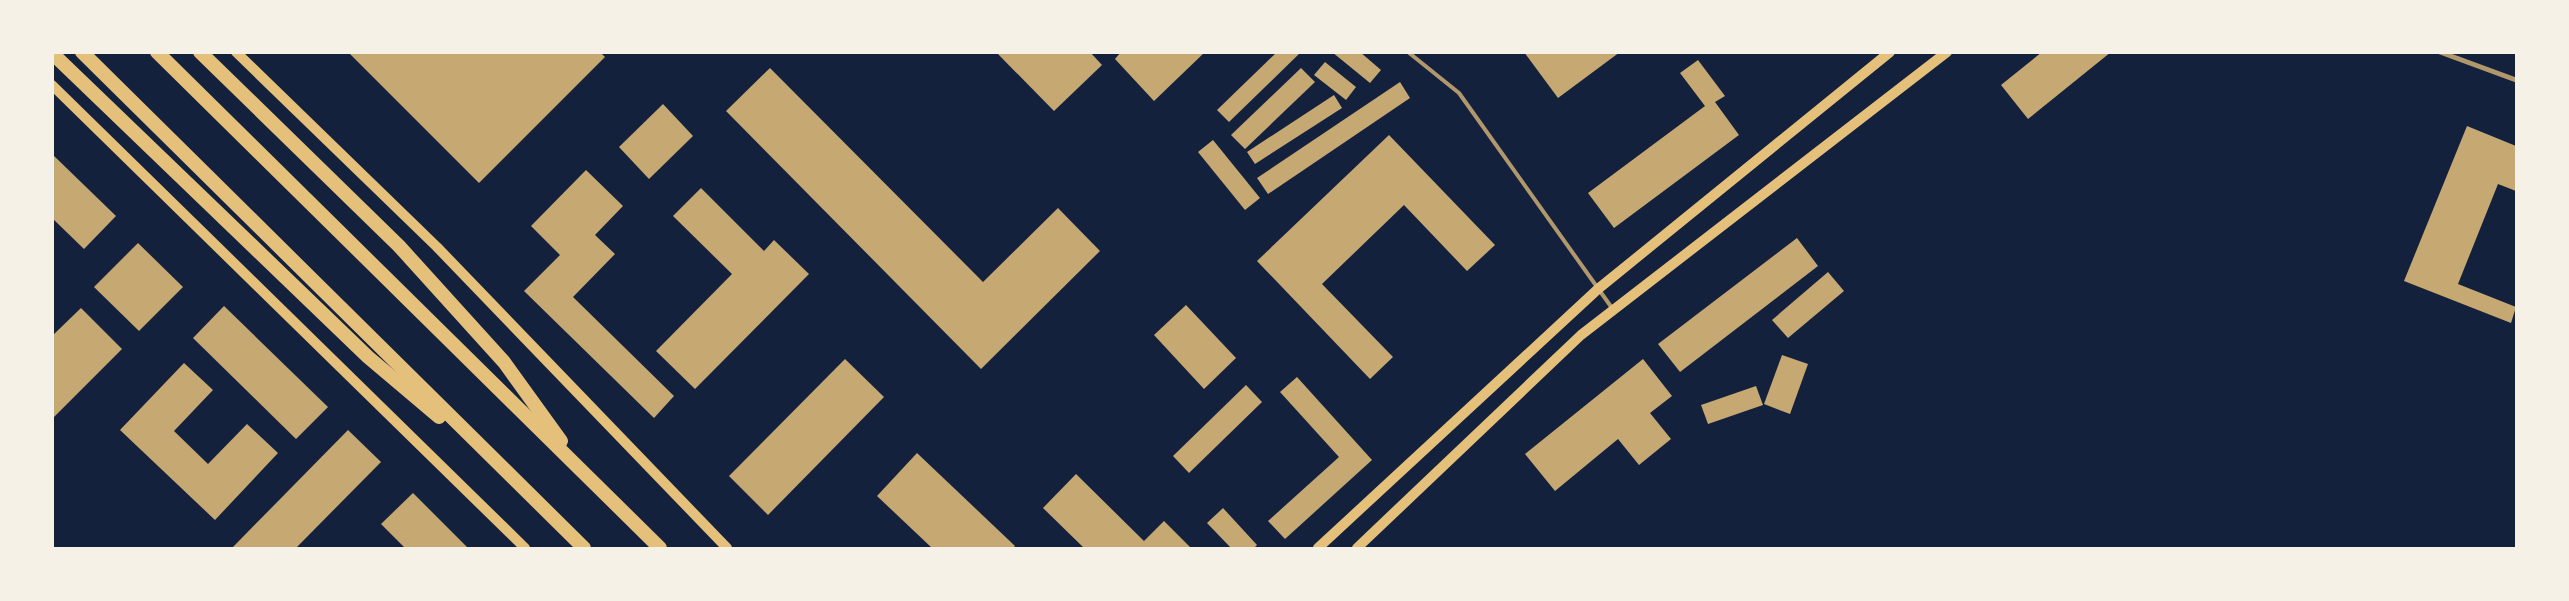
<svg xmlns="http://www.w3.org/2000/svg" width="2569" height="601" viewBox="0 0 2569 601" font-family="Cabin,sans-serif">
	<style>
		.building { fill: #c6a872 }
		.lines { fill: none; stroke-linecap: round; stroke-linejoin: round }
		.service { stroke: #b1986c; stroke-width: 4 }
		.minor { stroke: #b1986c; stroke-width: 5 }
		.secondary { stroke: #e5c07b; stroke-width: 10 }
		.trunk { stroke: #e5c07b; stroke-width: 14 }
	</style>
	<rect width="100%" height="100%" fill="#14213d"/>
	<!-- building -->
	<g class="building">
		<polygon points="348,52 600,52 605,57 479,183"/>
		<polygon points="996,52 1090,52 1102,65 1054,111"/>
		<polygon points="1121,52 1205,52 1154,101 1115,59"/>
		<polygon points="1277,52 1301,52 1229,122 1217,110"/>
		<polygon points="1332,52 1360,52 1381,70 1370,83"/>
		<polygon points="1524,52 1620,52 1558,98"/>
		<polygon points="2042,52 2111,52 2028,119 2001,85"/>
		<polygon points="1698,60 1725,96 1715,102 1739,135 1614,228 1588,193 1705,106 1680,73"/>
		<polygon points="1325,62 1356,87 1346,100 1314,75"/>
		<polygon points="770,68 983,282 1058,208 1100,251 981,369 726,111"/>
		<polygon points="1301,68 1315,82 1245,149 1231,135"/>
		<polygon points="1400,82 1410,98 1268,194 1257,178"/>
		<polygon points="1334,95 1342,108 1255,164 1247,152"/>
		<polygon points="663,104 693,136 649,179 619,147"/>
		<polygon points="2467,126 2516,146 2516,191 2498,184 2458,284 2516,307 2511,323 2404,281"/>
		<polygon points="1389,135 1495,245 1467,271 1404,205 1322,284 1393,357 1370,379 1257,261"/>
		<polygon points="1213,140 1260,198 1245,210 1198,152"/>
		<polygon points="52,154 116,216 84,249 52,218"/>
		<polygon points="586,170 623,206 595,235 615,254 573,297 674,396 654,418 524,291 560,255 531,226"/>
		<polygon points="701,188 764,251 774,240 809,274 695,389 656,351 732,274 673,216"/>
		<polygon points="1797,238 1818,266 1680,372 1658,344"/>
		<polygon points="138,243 183,287 139,331 94,287"/>
		<polygon points="1828,272 1844,291 1788,338 1772,320"/>
		<polygon points="1186,305 1236,358 1204,389 1154,335"/>
		<polygon points="224,306 328,407 296,439 193,338"/>
		<polygon points="81,308 122,349 52,419 52,336"/>
		<polygon points="1782,355 1808,364 1790,414 1764,404"/>
		<polygon points="845,359 884,397 768,515 729,476"/>
		<polygon points="1643,359 1672,396 1650,413 1671,439 1639,465 1618,439 1555,491 1525,454"/>
		<polygon points="184,363 213,390 174,431 208,464 247,424 278,453 215,520 120,430"/>
		<polygon points="1297,377 1372,460 1285,539 1268,521 1339,457 1280,392"/>
		<polygon points="1246,385 1262,402 1189,473 1173,456"/>
		<polygon points="1756,386 1763,405 1708,424 1701,405"/>
		<polygon points="348,430 381,462 296,548 232,548"/>
		<polygon points="917,453 1015,546 1013,548 932,548 877,496"/>
		<polygon points="1076,474 1144,541 1164,521 1191,548 1084,548 1043,508"/>
		<polygon points="413,493 468,548 405,548 381,524"/>
		<polygon points="1223,508 1257,545 1254,548 1231,548 1207,523"/>
	</g>
	<g class="lines">
		<!-- service -->
		<polyline class="service" points="1408,52 1459,93 1612,308"/>
		<!-- minor -->
		<polyline class="minor" points="2440,52 2516,80"/>
		<!-- secondary -->
		<g class="secondary">
			<polyline points="236,52 437,247 727,548"/>
			<polyline points="52,85 525,548"/>
			<polyline points="1318,548 1598,289 1890,52"/>
			<polyline points="1357,548 1581,335 1947,52"/>
		</g>
		<!-- trunk -->
		<g class="trunk">
			<polyline points="82,52 584,548"/>
			<polyline points="157,52 660,548"/>
			<polyline points="200,52 399,246 504,362 561,441"/>
			<polyline points="52,53 368,357 439,417"/>
		</g>
	</g>
	<!-- border -->
	<rect width="2569" height="601" fill="none" stroke="#f6f1e7" stroke-width="108"/>
</svg>
